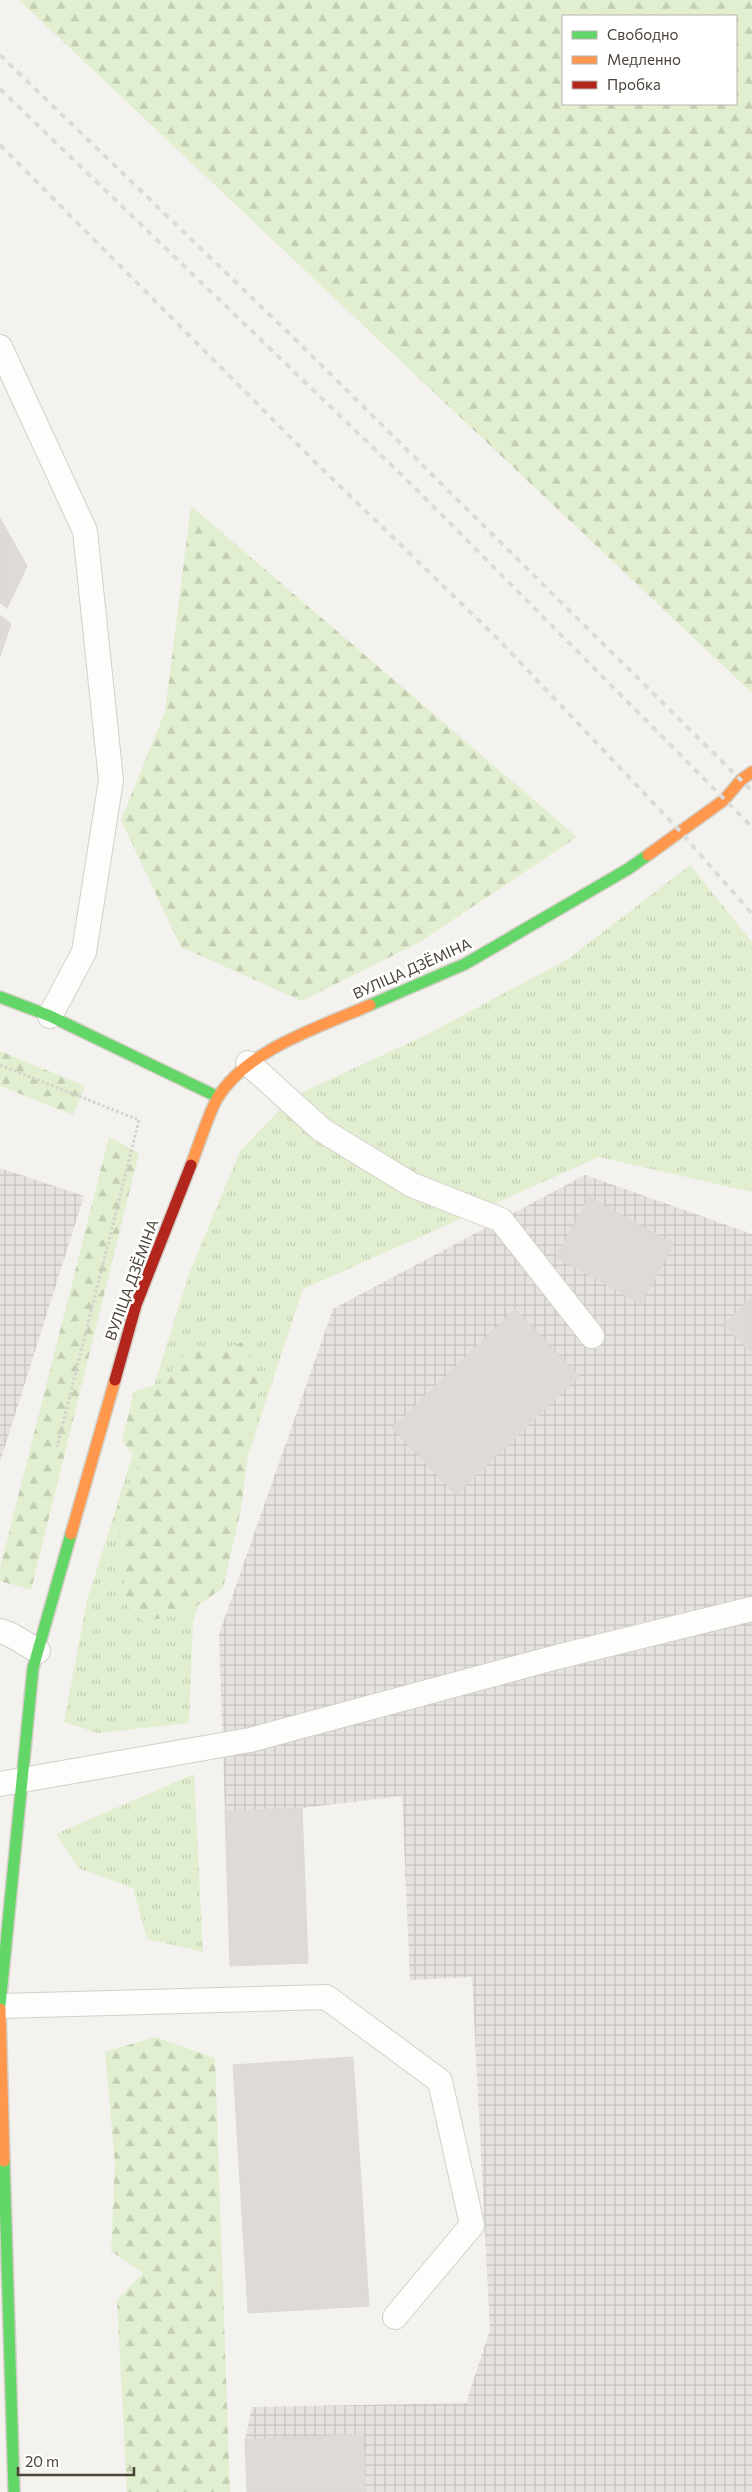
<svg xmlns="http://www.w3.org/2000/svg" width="752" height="2492" viewBox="0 0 752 2492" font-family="Commissioner,sans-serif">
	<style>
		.industrial { fill: url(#industrial-grid) }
		.grass { fill: url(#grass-tufts) }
		.forest { fill: url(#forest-firs); fill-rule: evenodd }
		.building { fill: #dedbd6; stroke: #dcd9d4 }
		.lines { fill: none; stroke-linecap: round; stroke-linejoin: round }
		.lane-casing { stroke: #d2d0cb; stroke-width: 26 }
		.fast-casing { stroke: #d3cfc5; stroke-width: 14 }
		.slow-casing { stroke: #d3cfc5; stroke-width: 14 }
		.jam-casing { stroke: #d3cfc5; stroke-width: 14 }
		.path { stroke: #d3d2cc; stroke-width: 3; stroke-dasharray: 2.5 2.5; stroke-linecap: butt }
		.lane { stroke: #fdfdfc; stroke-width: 24 }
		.fast { stroke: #63d668; stroke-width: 11 }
		.slow { stroke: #ff974d; stroke-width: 11 }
		.jam { stroke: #b3261e; stroke-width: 11 }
		.rail { stroke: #dbdbda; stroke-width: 4; stroke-dasharray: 6 6; stroke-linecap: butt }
		.labels { text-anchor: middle; stroke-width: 5; stroke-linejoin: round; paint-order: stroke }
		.street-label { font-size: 15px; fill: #4b4439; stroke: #fff }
	</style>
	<defs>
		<pattern id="industrial-grid" width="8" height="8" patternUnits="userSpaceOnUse" patternTransform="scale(1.25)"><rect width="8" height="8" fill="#e6e2de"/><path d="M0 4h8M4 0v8" fill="none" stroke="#c7c3bf"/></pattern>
		<pattern id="grass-tufts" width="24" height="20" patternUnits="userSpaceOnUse" patternTransform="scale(1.25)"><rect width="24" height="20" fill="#e1eecf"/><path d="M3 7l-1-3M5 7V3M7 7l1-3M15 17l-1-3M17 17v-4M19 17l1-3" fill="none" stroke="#c3cdb2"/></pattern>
		<pattern id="forest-firs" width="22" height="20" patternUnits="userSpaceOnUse" patternTransform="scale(1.25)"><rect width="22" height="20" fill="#e1eecf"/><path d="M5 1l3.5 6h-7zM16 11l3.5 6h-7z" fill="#c3cdb2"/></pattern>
	</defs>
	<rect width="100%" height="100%" fill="#f4f2ee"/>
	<!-- industrial -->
	<g class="industrial">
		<polygon points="0,1168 84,1196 0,1462"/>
		<polygon points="585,1175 752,1234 752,2492 247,2492 245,2440 252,2407 466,2403 490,2330 472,1977 410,1980 402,1796 302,1808 225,1811 219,1634 333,1309"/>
	</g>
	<!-- grass -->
	<g class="grass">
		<polygon points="690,865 752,942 752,1192 599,1157 303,1289 193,1622 189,1723 98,1733 64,1722 87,1601 189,1274 240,1151 292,1097 426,1035 568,959"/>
		<polygon points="194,1774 203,1952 147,1939 133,1888 78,1868 56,1834"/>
	</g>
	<!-- forest -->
	<g class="forest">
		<path d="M19,0H752V693ZM563,16H736V104H563Z"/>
		<polygon points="191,506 577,837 418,943 302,1001 181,947 121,820 165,712"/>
		<polygon points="0,1051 85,1086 73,1115 0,1086"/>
		<polygon points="109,1137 139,1153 31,1590 0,1581 0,1568"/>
		<polygon points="242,1342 261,1379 251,1430 241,1509 223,1588 186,1613 143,1622 126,1604 117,1507 141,1464 122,1441 134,1391 163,1383 190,1347 210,1354"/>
		<polygon points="155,2037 215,2058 230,2492 127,2492 117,2300 143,2273 111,2251 115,2164 105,2052"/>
	</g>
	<!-- building -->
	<g class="building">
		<polygon points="0,518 27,566 7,608 0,603"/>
		<polygon points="0,615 11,624 0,656"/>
		<polygon points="589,1197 674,1244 641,1304 556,1257"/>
		<polygon points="752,1297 752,1353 724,1325"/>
		<polygon points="515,1309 579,1376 456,1495 392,1428"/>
		<polygon points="302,1808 308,1963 230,1966 225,1811"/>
		<polygon points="353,2057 369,2306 248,2313 233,2065"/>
		<polygon points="363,2434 366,2492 247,2492 245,2440"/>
	</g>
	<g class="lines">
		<!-- lane casing -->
		<g class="lane-casing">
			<g id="lane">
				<polyline points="0,347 85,531 111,780 84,952 50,1016"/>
				<polyline points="248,1063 322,1130 412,1185 501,1220 592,1336"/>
				<polyline points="0,1631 11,1635 38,1651"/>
				<polyline points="0,1784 250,1740 557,1657 752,1609"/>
				<polyline points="0,2006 326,1997 440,2081 472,2225 395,2317"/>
			</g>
		</g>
		<!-- fast casing -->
		<g class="fast-casing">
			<g id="fast">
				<polyline points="0,997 50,1016 218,1097"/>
				<polyline points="370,1005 465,964 628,869 648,855"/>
				<polyline points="0,2005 33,1668 71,1534"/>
				<polyline points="4,2161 14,2492"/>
			</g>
		</g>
		<!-- slow casing -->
		<g class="slow-casing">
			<g id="slow">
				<polyline points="648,855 724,800 741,780 752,772"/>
				<path d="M191,1165C199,1145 208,1114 218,1097C248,1049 320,1027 370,1005"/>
				<polyline points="71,1534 115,1380"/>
				<polyline points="0,2009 4,2161"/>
			</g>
		</g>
		<!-- jam casing -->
		<g class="jam-casing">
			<polyline id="jam" points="115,1380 136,1305 191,1165"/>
		</g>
		<!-- path -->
		<polyline class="path" points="0,1065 139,1120 57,1447"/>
		<!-- lane -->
		<use href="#lane" class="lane"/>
		<!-- fast -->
		<use href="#fast" class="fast"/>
		<!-- slow -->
		<use href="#slow" class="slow"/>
		<!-- jam -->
		<use href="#jam" class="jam"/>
		<!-- rail -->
		<g class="rail">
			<polyline points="0,55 300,344 752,791"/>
			<polyline points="0,89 413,486 752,827"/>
			<polyline points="0,145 314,461 498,639 679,830 752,914"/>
		</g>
	</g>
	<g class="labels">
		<!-- street labels -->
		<g class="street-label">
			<text transform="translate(412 969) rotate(-24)" y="5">ВУЛІЦА ДЗЁМІНА</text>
			<text transform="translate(132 1280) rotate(-70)" y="5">ВУЛІЦА ДЗЁМІНА</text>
		</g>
	</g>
	<!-- legend -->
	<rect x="562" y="15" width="175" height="90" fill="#ffffff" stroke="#b7b4b0"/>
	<rect x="572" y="31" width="25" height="8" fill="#63d668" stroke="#b7b4b0"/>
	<text x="607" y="40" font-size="15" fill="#4b4439">Свободно</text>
	<rect x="572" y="56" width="25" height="8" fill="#ff974d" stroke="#b7b4b0"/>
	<text x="607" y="65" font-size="15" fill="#4b4439">Медленно</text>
	<rect x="572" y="81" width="25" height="8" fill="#b3261e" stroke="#b7b4b0"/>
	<text x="607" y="90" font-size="15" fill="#4b4439">Пробка</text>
	<!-- scale -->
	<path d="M18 2467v8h116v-8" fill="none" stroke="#4b4439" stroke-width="2.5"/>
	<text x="25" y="2467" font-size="15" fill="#4b4439" stroke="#ffffff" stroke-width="4" paint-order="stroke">20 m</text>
</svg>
